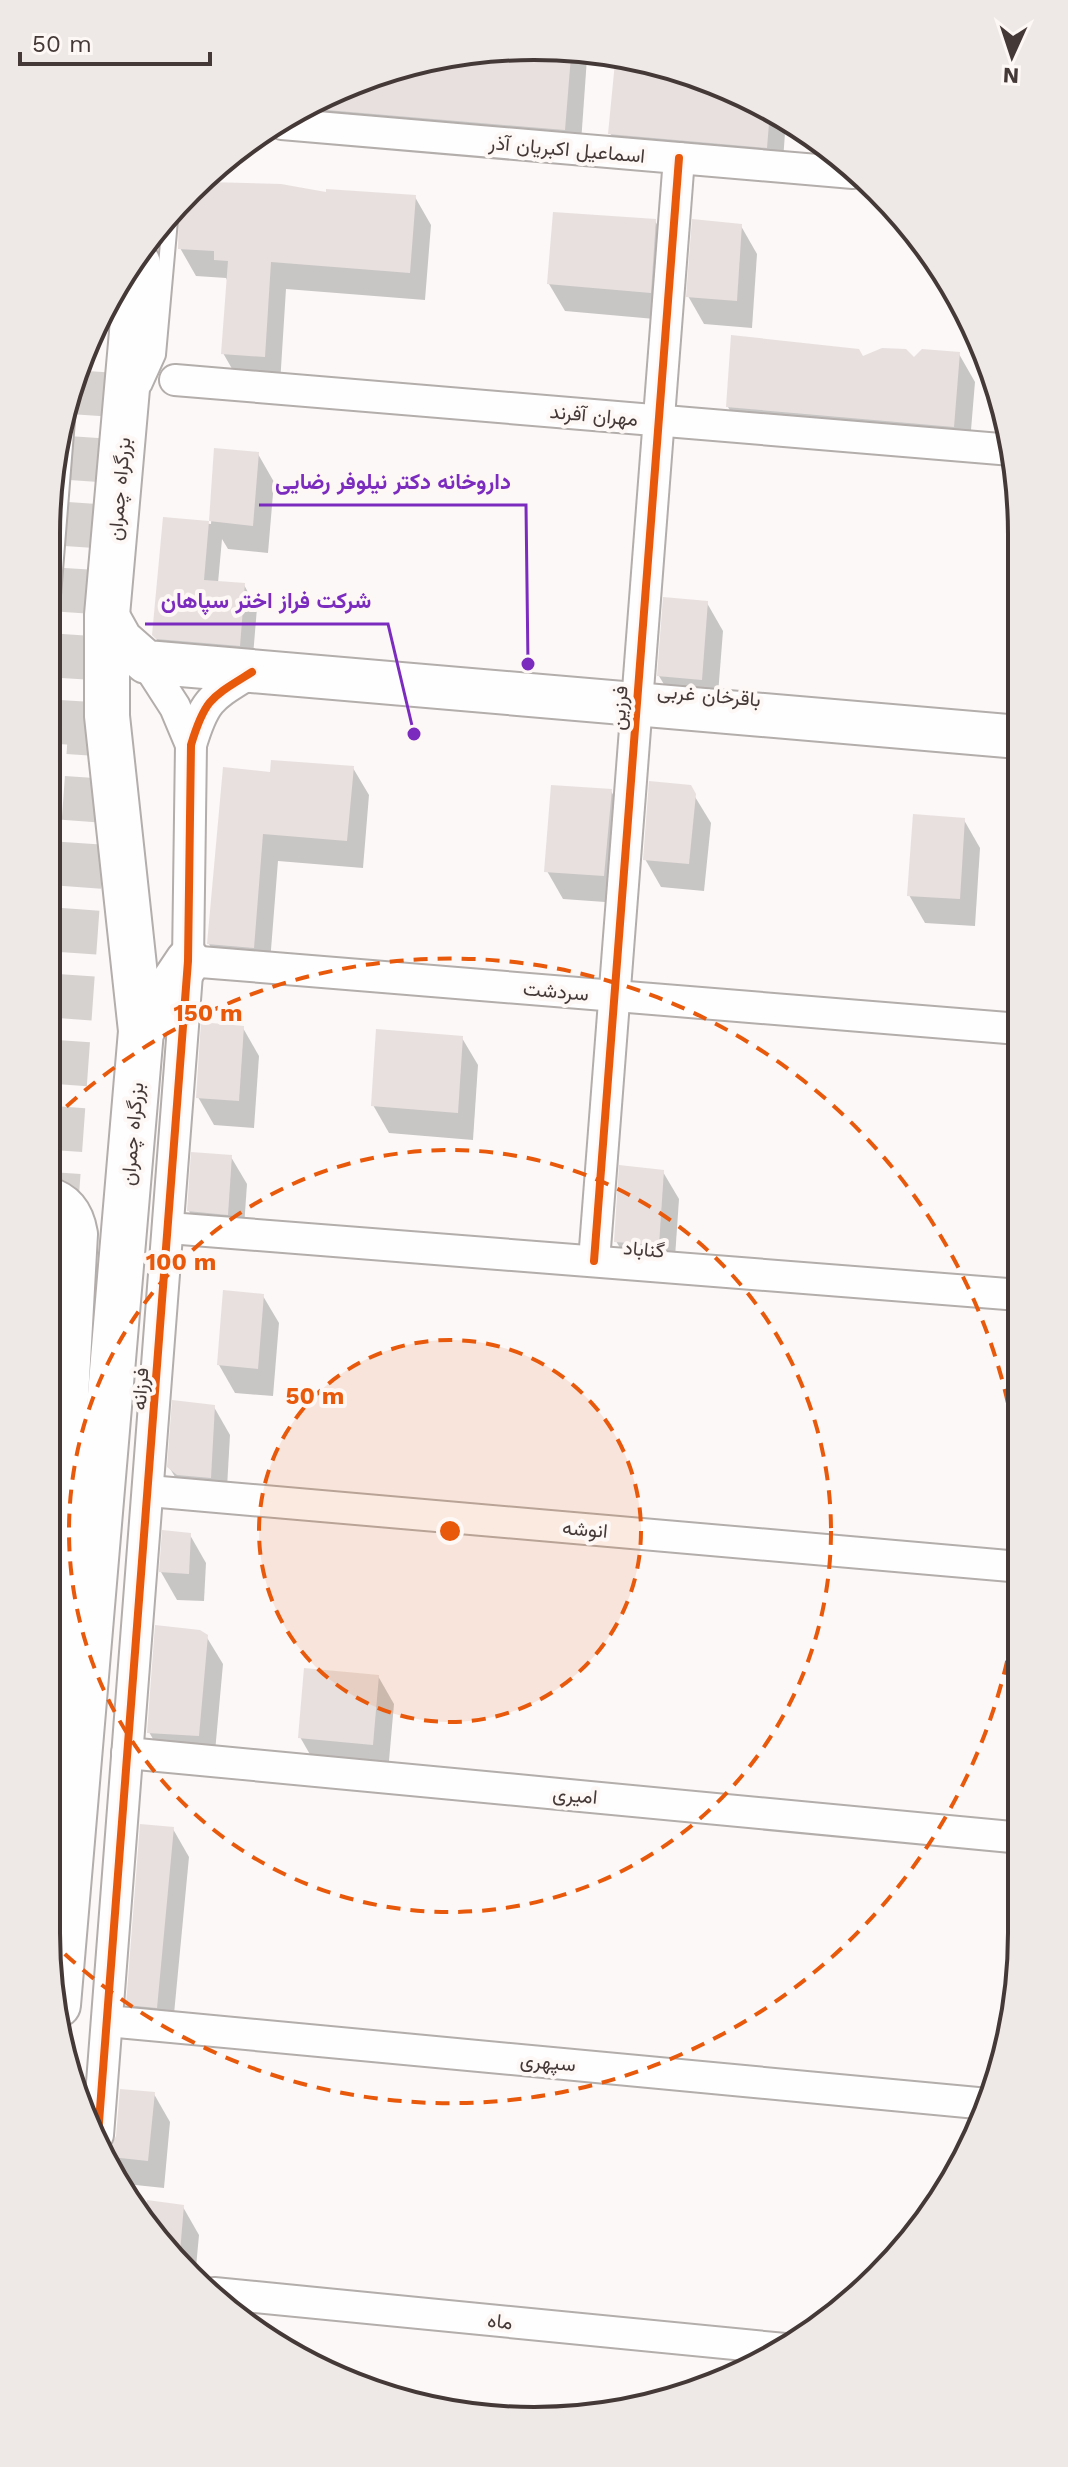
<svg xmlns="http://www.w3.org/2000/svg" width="1068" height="2467" viewBox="0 0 1068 2467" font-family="'Work Sans',Vazirmatn,sans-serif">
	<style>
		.shadow { fill: #0003 }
		.building { fill: #e8e0df }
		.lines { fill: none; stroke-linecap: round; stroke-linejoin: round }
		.highway-tunnel { stroke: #d6d2d0; stroke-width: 44; stroke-dasharray: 44 22; stroke-linecap: butt }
		.lane-casing { stroke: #b3adab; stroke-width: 18 }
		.street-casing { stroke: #b3adab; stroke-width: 34 }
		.secondary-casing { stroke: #b3adab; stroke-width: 46 }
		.highway-casing { stroke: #b3adab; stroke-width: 48 }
		.lane { stroke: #fefefe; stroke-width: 14 }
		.street { stroke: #fefefe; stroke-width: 30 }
		.secondary { stroke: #fefefe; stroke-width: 42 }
		.highway { stroke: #fefefe; stroke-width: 44 }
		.cycleway-casing { stroke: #fdf7f5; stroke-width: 13 }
		.cycleway { stroke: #e8590c; stroke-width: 8 }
		.ring { fill: none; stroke: #e8590c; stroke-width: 4; stroke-dasharray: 14 10 }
		.labels { text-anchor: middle; stroke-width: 8; stroke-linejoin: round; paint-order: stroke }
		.street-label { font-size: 20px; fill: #443936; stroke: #fdf7f5 }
		.rim { fill: none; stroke: #443936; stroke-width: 4 }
		.centre { fill: #e8590c; stroke: #fdf7f5; stroke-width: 4 }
		.ring-label { font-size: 24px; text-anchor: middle; font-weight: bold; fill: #e8590c; stroke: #fdf7f5; stroke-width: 8; stroke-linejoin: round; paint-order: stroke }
		.leader { fill: none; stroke: #7b2cbf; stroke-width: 3 }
		.callout-dot { fill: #7b2cbf; stroke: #fdf7f5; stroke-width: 3 }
		.callout-label { font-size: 22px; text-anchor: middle; font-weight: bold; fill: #7b2cbf; stroke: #fdf7f5; stroke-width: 8; stroke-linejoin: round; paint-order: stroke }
	</style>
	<rect width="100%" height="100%" fill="#fbf8f7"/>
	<!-- shadow -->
	<g class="shadow">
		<polygon points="503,47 587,58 580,157 269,134 319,96"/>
		<polygon points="617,62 691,72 697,75 705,88 725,89 786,119 782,175 626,161 610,133"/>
		<polygon points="216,175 216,183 327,194 415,197 431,225 425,300 286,289 280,384 239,381 223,353 228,282 226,278 196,276 180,248 182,200"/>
		<polygon points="655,221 671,248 666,320 565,311 549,284"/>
		<polygon points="741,226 757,254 752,328 704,324 688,296"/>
		<polygon points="959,354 975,382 969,454 744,435 728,407 863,358 915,360"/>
		<polygon points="216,450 258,454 274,482 268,553 228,549 222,539 218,583 244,585 257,608 252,668 168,658 154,635 165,519 211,524"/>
		<polygon points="707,603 723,631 717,707 675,703 659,676"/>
		<polygon points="353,768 369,795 363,868 278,861 269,975 225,972 209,944 272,774"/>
		<polygon points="689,787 711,823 704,891 661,887 645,859"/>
		<polygon points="611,791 627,819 619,903 563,899 547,871"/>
		<polygon points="964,820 980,848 975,926 925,923 909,895"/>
		<polygon points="243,1028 259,1056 254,1128 214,1125 198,1097"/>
		<polygon points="462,1038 478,1065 473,1140 389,1133 373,1105"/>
		<polygon points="231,1157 247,1184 243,1242 205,1239 189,1211"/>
		<polygon points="663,1172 679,1199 674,1272 632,1269 616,1241"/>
		<polygon points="263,1296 279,1323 273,1396 235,1393 219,1365"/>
		<polygon points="214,1407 230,1435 226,1505 186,1495 169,1467"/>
		<polygon points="190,1535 206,1563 204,1601 177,1600 161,1572"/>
		<polygon points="206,1636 223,1664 214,1763 165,1760 149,1732"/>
		<polygon points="378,1676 394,1704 388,1772 316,1765 300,1737"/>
		<polygon points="173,1829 189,1857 172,2035 144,2032 128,2004"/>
		<polygon points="154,2094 170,2122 164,2188 126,2184 109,2155 110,2150"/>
		<polygon points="183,2207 199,2235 195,2278 167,2254 144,2214"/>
	</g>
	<!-- building -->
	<g class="building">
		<polygon points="503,47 571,56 565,130 303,108 319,96"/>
		<polygon points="615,62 691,72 697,75 697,85 720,86 770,111 767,148 608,134"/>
		<polygon points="207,182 281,184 326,192 326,189 416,195 410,273 271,262 265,357 221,354 228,261 214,260 214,251 178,249 179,203"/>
		<polygon points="553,212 656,219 651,293 547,284"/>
		<polygon points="692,219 742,224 737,301 686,297"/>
		<polygon points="731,335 859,349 863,356 882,348 906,349 914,357 922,349 960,352 954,427 726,407"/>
		<polygon points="214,448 259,452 253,526 209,521"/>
		<polygon points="163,517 209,521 204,580 245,583 240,646 156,639 152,635"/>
		<polygon points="663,597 708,601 702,680 657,676"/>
		<polygon points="271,760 354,766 347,841 263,834 254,948 207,944 223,767 270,772"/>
		<polygon points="649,781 691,785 696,794 689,864 643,860"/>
		<polygon points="551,785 612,789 604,876 544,872"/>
		<polygon points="913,814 965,818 960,899 907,896"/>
		<polygon points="201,1022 244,1026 239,1101 196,1098"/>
		<polygon points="376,1029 463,1036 458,1113 371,1106"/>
		<polygon points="191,1152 232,1155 228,1215 187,1211"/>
		<polygon points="619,1165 664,1170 659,1245 614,1242"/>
		<polygon points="223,1290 264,1294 258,1369 217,1365"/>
		<polygon points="172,1400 215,1405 211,1478 177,1475 167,1467"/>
		<polygon points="162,1530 191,1533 189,1574 159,1572"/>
		<polygon points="155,1625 200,1630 208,1635 199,1736 147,1733"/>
		<polygon points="304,1668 379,1675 373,1745 298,1738"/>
		<polygon points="140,1824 174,1827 157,2008 126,2005"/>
		<polygon points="120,2089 155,2092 148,2161 111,2157 108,2152 116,2136"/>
		<polygon points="147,2200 184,2205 179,2264 167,2254 145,2217"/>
	</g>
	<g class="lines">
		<!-- highway-tunnel -->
		<g class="highway-tunnel">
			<polyline points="59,744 85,355"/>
			<polyline points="46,1348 93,692"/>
		</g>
		<!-- lane casing -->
		<g class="lane-casing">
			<g id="lane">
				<polyline points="144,386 158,355 171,209"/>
				<polyline points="46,683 69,395"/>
			</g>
		</g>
		<!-- street casing -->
		<g class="street-casing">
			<g id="street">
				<polyline points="282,124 853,173"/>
				<polyline points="175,380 1012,450"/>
				<polyline points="146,662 175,707 191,745"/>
				<polyline points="188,961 1019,1029"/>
				<polyline points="169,1228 1020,1295"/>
				<polyline points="594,1261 679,158"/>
				<polyline points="149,1491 1021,1567"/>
				<polyline points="127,1753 1022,1838"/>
				<polyline points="107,2021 988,2104"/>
				<path d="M98,2135L188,961L191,745C205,698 212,697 252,672"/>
				<polyline points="214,2293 785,2349"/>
			</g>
		</g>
		<!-- secondary casing -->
		<g class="secondary-casing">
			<polyline id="secondary" points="107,615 121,640 146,662 1019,737"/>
		</g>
		<!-- highway casing -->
		<g class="highway-casing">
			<g id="highway">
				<polyline points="141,1031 188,961"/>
				<path d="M46,1759L75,1234C72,1216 64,1204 46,1199"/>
				<polyline points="58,2005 141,1031 107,716 107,615 138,264"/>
			</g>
		</g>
		<!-- lane -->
		<use href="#lane" class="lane"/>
		<!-- street -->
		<use href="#street" class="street"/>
		<!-- secondary -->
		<use href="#secondary" class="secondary"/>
		<!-- highway -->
		<use href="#highway" class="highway"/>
		<!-- cycleway casing -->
		<g class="cycleway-casing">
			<g id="cycleway">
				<polyline points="594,1261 679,158"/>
				<path d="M98,2135L188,961L191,745C205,698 212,697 252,672"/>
			</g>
		</g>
		<!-- cycleway -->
		<use href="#cycleway" class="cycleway"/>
	</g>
	<!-- distance rings -->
	<circle cx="450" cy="1531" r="191" fill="#e8590c" fill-opacity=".12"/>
	<g class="ring">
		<circle cx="450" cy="1531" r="191"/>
		<circle cx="450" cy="1531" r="381"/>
		<path d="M1021 1566A572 572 0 0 1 49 1939M49 1123A572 572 0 0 1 1021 1491"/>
	</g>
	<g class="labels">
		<!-- street labels -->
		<g class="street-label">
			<text transform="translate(567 149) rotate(5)" y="7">اسماعیل اکبریان آذر</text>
			<text transform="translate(594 415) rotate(5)" y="7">مهران آفرند</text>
			<text transform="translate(119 489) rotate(-85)" y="7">بزرگراه چمران</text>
			<text transform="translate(709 695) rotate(5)" y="7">باقرخان غربی</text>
			<text transform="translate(619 708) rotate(-86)" y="7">فرزین</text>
			<text transform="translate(556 991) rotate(5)" y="7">سردشت</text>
			<text transform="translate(132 1134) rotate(-85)" y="7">بزرگراه چمران</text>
			<text transform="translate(644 1249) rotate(5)" y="7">گناباد</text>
			<text transform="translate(140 1389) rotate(-86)" y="7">فرزانه</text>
			<text transform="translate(585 1529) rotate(5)" y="7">انوشه</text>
			<text transform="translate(575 1795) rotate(5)" y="7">امیری</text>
			<text transform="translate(548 2062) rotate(5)" y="7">سپهری</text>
			<text transform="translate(500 2321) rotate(6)" y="7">ماه</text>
		</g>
	</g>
	<!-- crop -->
	<path d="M0 0H1068V2467H0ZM534 60H534A474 474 0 0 1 1008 534V1933A474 474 0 0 1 534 2407H534A474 474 0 0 1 60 1933V534A474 474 0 0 1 534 60Z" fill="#eee8e6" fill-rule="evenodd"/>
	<path class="rim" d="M534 60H534A474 474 0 0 1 1008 534V1933A474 474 0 0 1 534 2407H534A474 474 0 0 1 60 1933V534A474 474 0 0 1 534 60Z"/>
	<circle cx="450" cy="1531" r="12" class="centre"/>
	<g class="ring-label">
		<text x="208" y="1021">150 m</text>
		<text x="181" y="1270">100 m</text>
		<text x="315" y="1404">50 m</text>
	</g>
	<!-- callouts -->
	<path class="leader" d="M528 664L526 505H259M414 734L388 624H145"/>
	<g class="callout-dot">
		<circle cx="528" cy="664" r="8"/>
		<circle cx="414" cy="734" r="8"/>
	</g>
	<g class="callout-label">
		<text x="393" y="489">داروخانه دکتر نیلوفر رضایی</text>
		<text x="266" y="608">شرکت فراز اختر سپاهان</text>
	</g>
	<!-- north arrow -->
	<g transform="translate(1012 56) rotate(183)" stroke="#fdf7f5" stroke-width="6" paint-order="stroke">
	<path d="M0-6L14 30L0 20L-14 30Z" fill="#443936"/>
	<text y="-12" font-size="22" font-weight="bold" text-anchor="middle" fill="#443936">N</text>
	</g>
	<!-- scale -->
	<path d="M20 52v12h190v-12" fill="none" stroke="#443936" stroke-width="4"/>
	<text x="32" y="52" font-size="24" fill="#443936" stroke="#fdf7f5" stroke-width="6" paint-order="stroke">50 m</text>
</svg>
